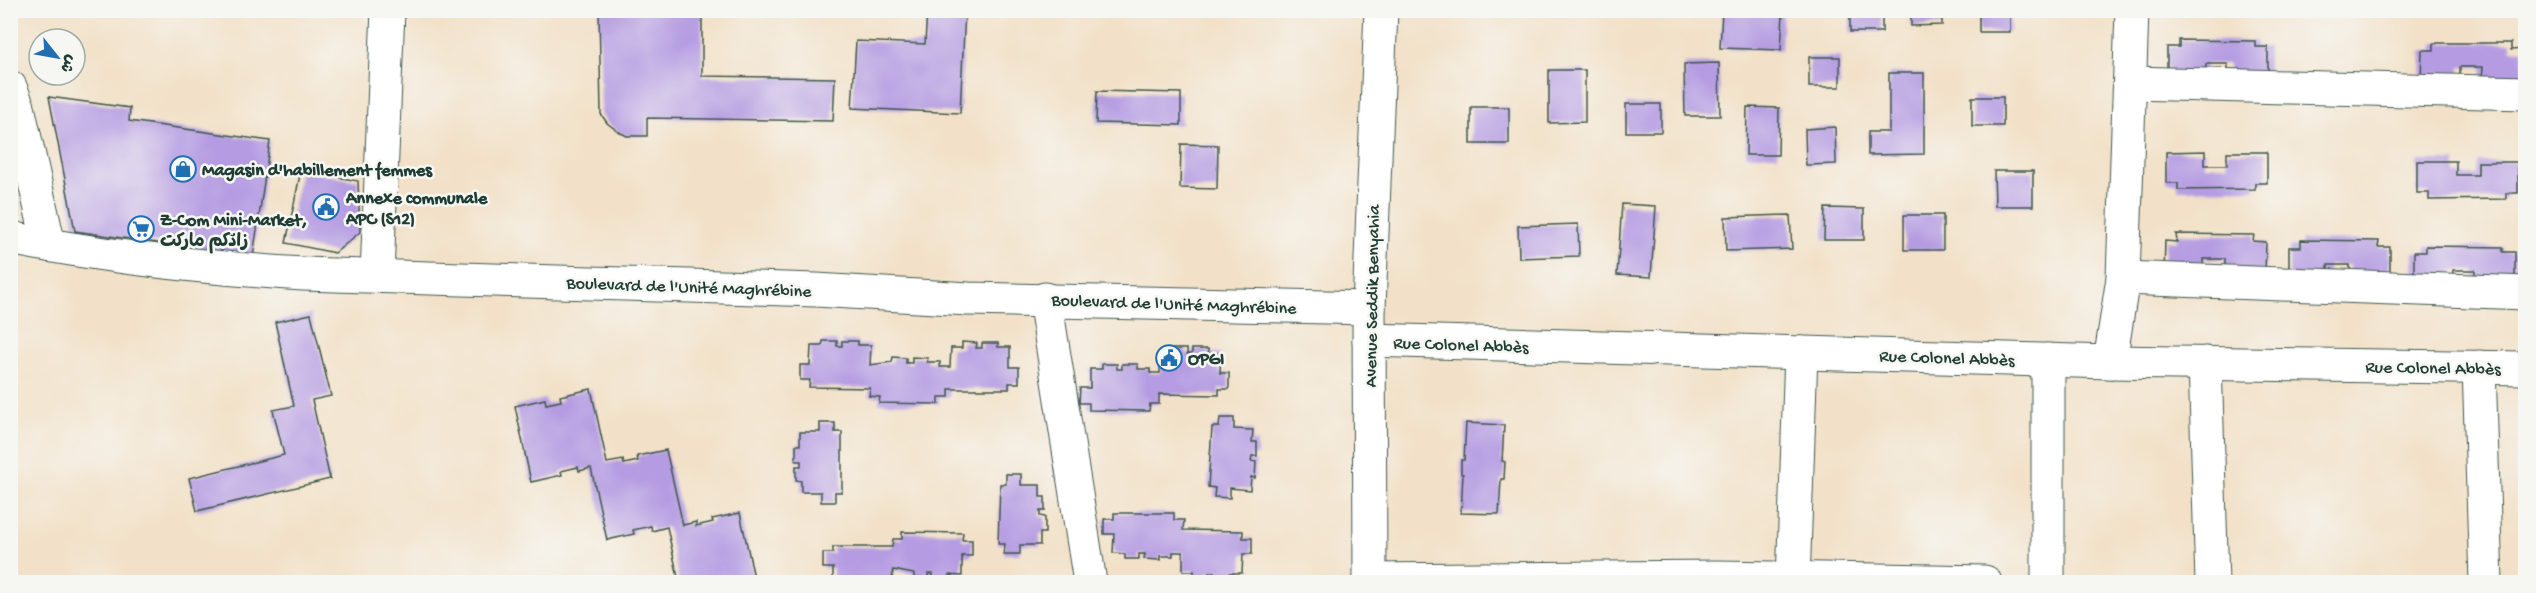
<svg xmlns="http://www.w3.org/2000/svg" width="2536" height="593" viewBox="0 0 2536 593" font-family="'Gochi Hand','Playpen Sans Arabic',sans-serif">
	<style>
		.building { fill: #b59ce2 }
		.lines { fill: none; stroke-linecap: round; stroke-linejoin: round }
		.minor-casing { stroke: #3f564a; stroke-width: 35 }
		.minor { stroke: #fff; stroke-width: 33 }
		.labels { text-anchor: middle; stroke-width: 5; stroke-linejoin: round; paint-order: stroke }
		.poi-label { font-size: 18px; font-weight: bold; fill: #1f3d34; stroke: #f6f6f2; text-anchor: start }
		.street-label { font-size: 18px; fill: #1f3d34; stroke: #f6f6f2 }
	</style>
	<rect width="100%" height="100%" fill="#f6f6f2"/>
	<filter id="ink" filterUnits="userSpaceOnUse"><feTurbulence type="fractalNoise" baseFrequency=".0167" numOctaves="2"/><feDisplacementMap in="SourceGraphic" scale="12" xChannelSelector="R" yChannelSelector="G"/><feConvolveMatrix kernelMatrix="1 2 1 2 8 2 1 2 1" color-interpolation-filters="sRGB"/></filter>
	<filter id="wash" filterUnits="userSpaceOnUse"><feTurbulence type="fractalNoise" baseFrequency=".008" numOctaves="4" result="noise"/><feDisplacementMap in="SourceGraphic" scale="24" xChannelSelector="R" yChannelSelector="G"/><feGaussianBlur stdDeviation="1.35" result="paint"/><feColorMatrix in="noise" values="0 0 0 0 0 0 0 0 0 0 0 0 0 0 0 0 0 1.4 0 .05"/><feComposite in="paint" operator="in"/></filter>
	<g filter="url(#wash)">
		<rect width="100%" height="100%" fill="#f2e1c8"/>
		<g id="blocks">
			<!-- building -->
			<g class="building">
				<polygon points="599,10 702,10 702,76 835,78 833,121 647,118 647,136 627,136 619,132 607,123 601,114"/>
				<polygon points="927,10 965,10 960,113 852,108 856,41 925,44"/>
				<rect x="1850" y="10" width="32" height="22"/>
				<polygon points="1911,10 1942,10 1942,25 1911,26"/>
				<rect x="1979" y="10" width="31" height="22"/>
				<polygon points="1722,11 1783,13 1781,50 1720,48"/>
				<polygon points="2179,40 2256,41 2256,47 2268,47 2268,78 2228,78 2228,64 2206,64 2205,78 2167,78 2167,47 2179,47"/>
				<polygon points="2434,43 2511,43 2511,50 2523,49 2522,81 2482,81 2483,67 2460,67 2460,81 2421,81 2422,50 2434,50"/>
				<rect x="1809" y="57" width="31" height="30"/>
				<polygon points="1719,63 1720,116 1685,116 1684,64"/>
				<polygon points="1549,70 1585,70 1585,122 1549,123"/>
				<polygon points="1889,73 1924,73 1924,154 1868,155 1868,132 1889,132"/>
				<polygon points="1097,91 1181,93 1181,125 1096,123"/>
				<polygon points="49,97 130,108 129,121 270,141 253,257 75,231"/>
				<rect x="1972" y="97" width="31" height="29"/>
				<rect x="1626" y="104" width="35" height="28"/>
				<rect x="1471" y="107" width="38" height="37"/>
				<polygon points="1747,107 1779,108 1778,155 1746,155"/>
				<polygon points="1835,127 1836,164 1806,165 1805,129"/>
				<polygon points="1181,144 1218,145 1217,189 1180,188"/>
				<polygon points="2205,151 2205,165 2227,165 2227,152 2267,152 2267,183 2255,183 2255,189 2178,190 2178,183 2166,183 2166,152"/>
				<polygon points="2417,161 2456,161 2456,175 2478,175 2478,162 2518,162 2518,193 2506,193 2506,199 2429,200 2429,193 2417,193"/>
				<polygon points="301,170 358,181 360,232 335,253 286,243"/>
				<polygon points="1994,171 2033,171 2033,206 1995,206"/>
				<polygon points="1622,204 1656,206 1651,277 1617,275"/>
				<polygon points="1825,208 1864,209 1864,240 1824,240"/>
				<polygon points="1790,215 1792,249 1726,251 1725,217"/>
				<rect x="1904" y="215" width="39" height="35"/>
				<polygon points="1578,224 1579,256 1519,258 1518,226"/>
				<polygon points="2176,234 2254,235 2253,241 2266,242 2265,273 2225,272 2225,259 2203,259 2203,273 2164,273 2165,241 2177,242"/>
				<polygon points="2301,240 2379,241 2378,247 2390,247 2390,279 2350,278 2350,265 2328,265 2328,279 2289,279 2289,247 2301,247"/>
				<polygon points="2426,246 2503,247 2503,252 2515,252 2515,284 2475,284 2475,270 2453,270 2452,284 2414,284 2414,252 2426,252"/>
				<polygon points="311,314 331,396 312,400 330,479 197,511 189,478 284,455 273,410 294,406 275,322"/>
				<polygon points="823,341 837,341 837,346 842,346 842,341 858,341 858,345 871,345 870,365 892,362 893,357 906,358 906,363 912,363 912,357 928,358 927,362 940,362 940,367 950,367 951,348 962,348 962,342 977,343 976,348 982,348 982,343 998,343 998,347 1010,347 1010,367 1019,367 1019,383 1009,383 1009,389 949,389 949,397 939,397 939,404 879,403 880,397 869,396 870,388 809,387 810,380 800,380 800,365 810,365 811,346 822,346"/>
				<polygon points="1172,349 1187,349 1187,354 1192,354 1192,349 1208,349 1208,353 1221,353 1220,373 1229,373 1229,389 1219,389 1219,395 1159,394 1159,404 1150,404 1149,411 1089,410 1089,403 1079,403 1080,388 1090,388 1090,369 1102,369 1102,364 1117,364 1117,369 1122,369 1122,364 1138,364 1138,369 1150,369 1150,373 1160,373 1161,354 1172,354"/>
				<polygon points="591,389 607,463 623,460 624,464 638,461 637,456 666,450 683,525 696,522 696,526 713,522 712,519 740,513 755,582 679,582 667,527 652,531 651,526 633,530 634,534 607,540 591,468 579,471 578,467 561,471 562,475 531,482 515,406 545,399 546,404 561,401 560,396"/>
				<polygon points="1220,418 1234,418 1234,429 1253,430 1252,442 1257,442 1257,456 1252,456 1251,461 1256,462 1255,478 1251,477 1250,490 1230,488 1230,498 1214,497 1215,488 1208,487 1212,427 1219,427"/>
				<polygon points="820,423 835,423 835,432 842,432 842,492 835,492 835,502 821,502 821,492 801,492 801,481 796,480 796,466 801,466 801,461 796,461 796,445 800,445 800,432 820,432"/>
				<polygon points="1466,423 1504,425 1502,461 1505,462 1504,479 1501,479 1499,514 1461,513 1463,474 1461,474 1461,460 1464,460"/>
				<polygon points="1006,474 1021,474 1021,485 1040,485 1040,497 1045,497 1045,511 1040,511 1040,516 1045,517 1045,533 1040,533 1040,545 1020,545 1020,554 1004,554 1005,544 998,544 1000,484 1006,484"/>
				<polygon points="1114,513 1174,513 1174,520 1184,520 1183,530 1243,531 1243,538 1252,538 1252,554 1243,554 1242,573 1230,573 1230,577 1214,577 1214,572 1209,572 1208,576 1194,576 1194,571 1183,571 1183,552 1173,552 1173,556 1160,556 1160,560 1144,559 1145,554 1139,554 1139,559 1125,559 1125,554 1113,553 1114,534 1104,534 1104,519 1114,519"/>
				<polygon points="902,532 963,533 962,540 972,540 972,556 962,556 962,576 949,575 949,580 933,579 933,574 928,574 928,579 914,578 914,574 893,570 892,582 833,582 833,568 823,568 823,553 833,553 833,547 892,547 893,539 902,539"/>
			</g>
		</g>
	</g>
	<g filter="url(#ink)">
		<use href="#blocks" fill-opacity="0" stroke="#3f564a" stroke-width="1.5"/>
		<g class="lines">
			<!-- minor casing -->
			<g class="minor-casing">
				<g id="minor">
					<polyline points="2131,83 2526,93"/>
					<polyline points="10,87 18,107 49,245"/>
					<path d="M10,238C106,257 206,268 303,274L816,290L969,299L1369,308"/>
					<polyline points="377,274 388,10"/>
					<polyline points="2123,278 2526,293"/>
					<polyline points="1045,299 1090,582"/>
					<polyline points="1369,340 2110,362 2526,368"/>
					<polyline points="2048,360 2048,582"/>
					<polyline points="2110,362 2123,278 2132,10"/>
					<polyline points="2205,363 2212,582"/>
					<polyline points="2479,367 2486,582"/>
					<polyline points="1370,580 1719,577 1985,582"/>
					<polyline points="1370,582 1369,308 1381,10"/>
					<polyline points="1793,582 1801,353"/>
				</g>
			</g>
			<!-- minor -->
			<use href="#minor" class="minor"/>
		</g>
	</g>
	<!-- icons -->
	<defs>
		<g id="shop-ring" transform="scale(1.35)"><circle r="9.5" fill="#f6f6f2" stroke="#1f6fb2" stroke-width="1.5"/><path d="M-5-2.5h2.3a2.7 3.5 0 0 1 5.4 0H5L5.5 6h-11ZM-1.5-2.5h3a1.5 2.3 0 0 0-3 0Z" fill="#1f6fb2"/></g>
		<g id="civic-ring" transform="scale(1.35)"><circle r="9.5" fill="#f6f6f2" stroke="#1f6fb2" stroke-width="1.5"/><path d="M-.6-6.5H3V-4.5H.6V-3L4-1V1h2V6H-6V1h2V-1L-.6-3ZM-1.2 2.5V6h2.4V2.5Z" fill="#1f6fb2"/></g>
		<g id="supermarket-ring" transform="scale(1.35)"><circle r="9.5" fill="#f6f6f2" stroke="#1f6fb2" stroke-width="1.5"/><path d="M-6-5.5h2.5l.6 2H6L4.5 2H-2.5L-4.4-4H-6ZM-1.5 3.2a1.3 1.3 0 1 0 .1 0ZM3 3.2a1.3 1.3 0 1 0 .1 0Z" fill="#1f6fb2"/></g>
	</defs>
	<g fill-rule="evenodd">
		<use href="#shop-ring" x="183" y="169"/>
		<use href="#civic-ring" x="326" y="207"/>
		<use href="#supermarket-ring" x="141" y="229"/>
		<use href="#civic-ring" x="1169" y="358"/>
	</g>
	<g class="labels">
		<!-- poi labels -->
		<g class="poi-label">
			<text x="202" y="175">Magasin d'habillement femmes</text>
			<text x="346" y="203">Annexe communale<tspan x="346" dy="21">APC (S12)</tspan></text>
			<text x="160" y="225">Z-Com Mini-Market,<tspan x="160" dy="21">زادُكم ماركت</tspan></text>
			<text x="1188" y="364">OPGI</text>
		</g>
		<!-- street labels -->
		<g class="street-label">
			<text transform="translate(689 286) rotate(2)" y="6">Boulevard de l'Unité Maghrébine</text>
			<text transform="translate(1371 296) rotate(-89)" y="6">Avenue Seddik Benyahia</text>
			<text transform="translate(1174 303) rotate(2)" y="6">Boulevard de l'Unité Maghrébine</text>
			<text transform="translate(1461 344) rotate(2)" y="6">Rue Colonel Abbès</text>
			<text transform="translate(1947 357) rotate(2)" y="6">Rue Colonel Abbès</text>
			<text transform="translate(2433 367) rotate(1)" y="6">Rue Colonel Abbès</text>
		</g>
	</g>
	<!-- margin -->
	<rect width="2536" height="593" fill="none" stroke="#f6f6f2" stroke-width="36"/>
	<!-- north arrow -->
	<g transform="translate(57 57) rotate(121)"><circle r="28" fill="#f6f6f2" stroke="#a0aca6" stroke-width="1.5"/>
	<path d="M0-4.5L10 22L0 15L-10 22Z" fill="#1f6fb2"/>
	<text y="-9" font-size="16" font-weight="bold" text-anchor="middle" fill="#1f3d34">ش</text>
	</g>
</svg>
